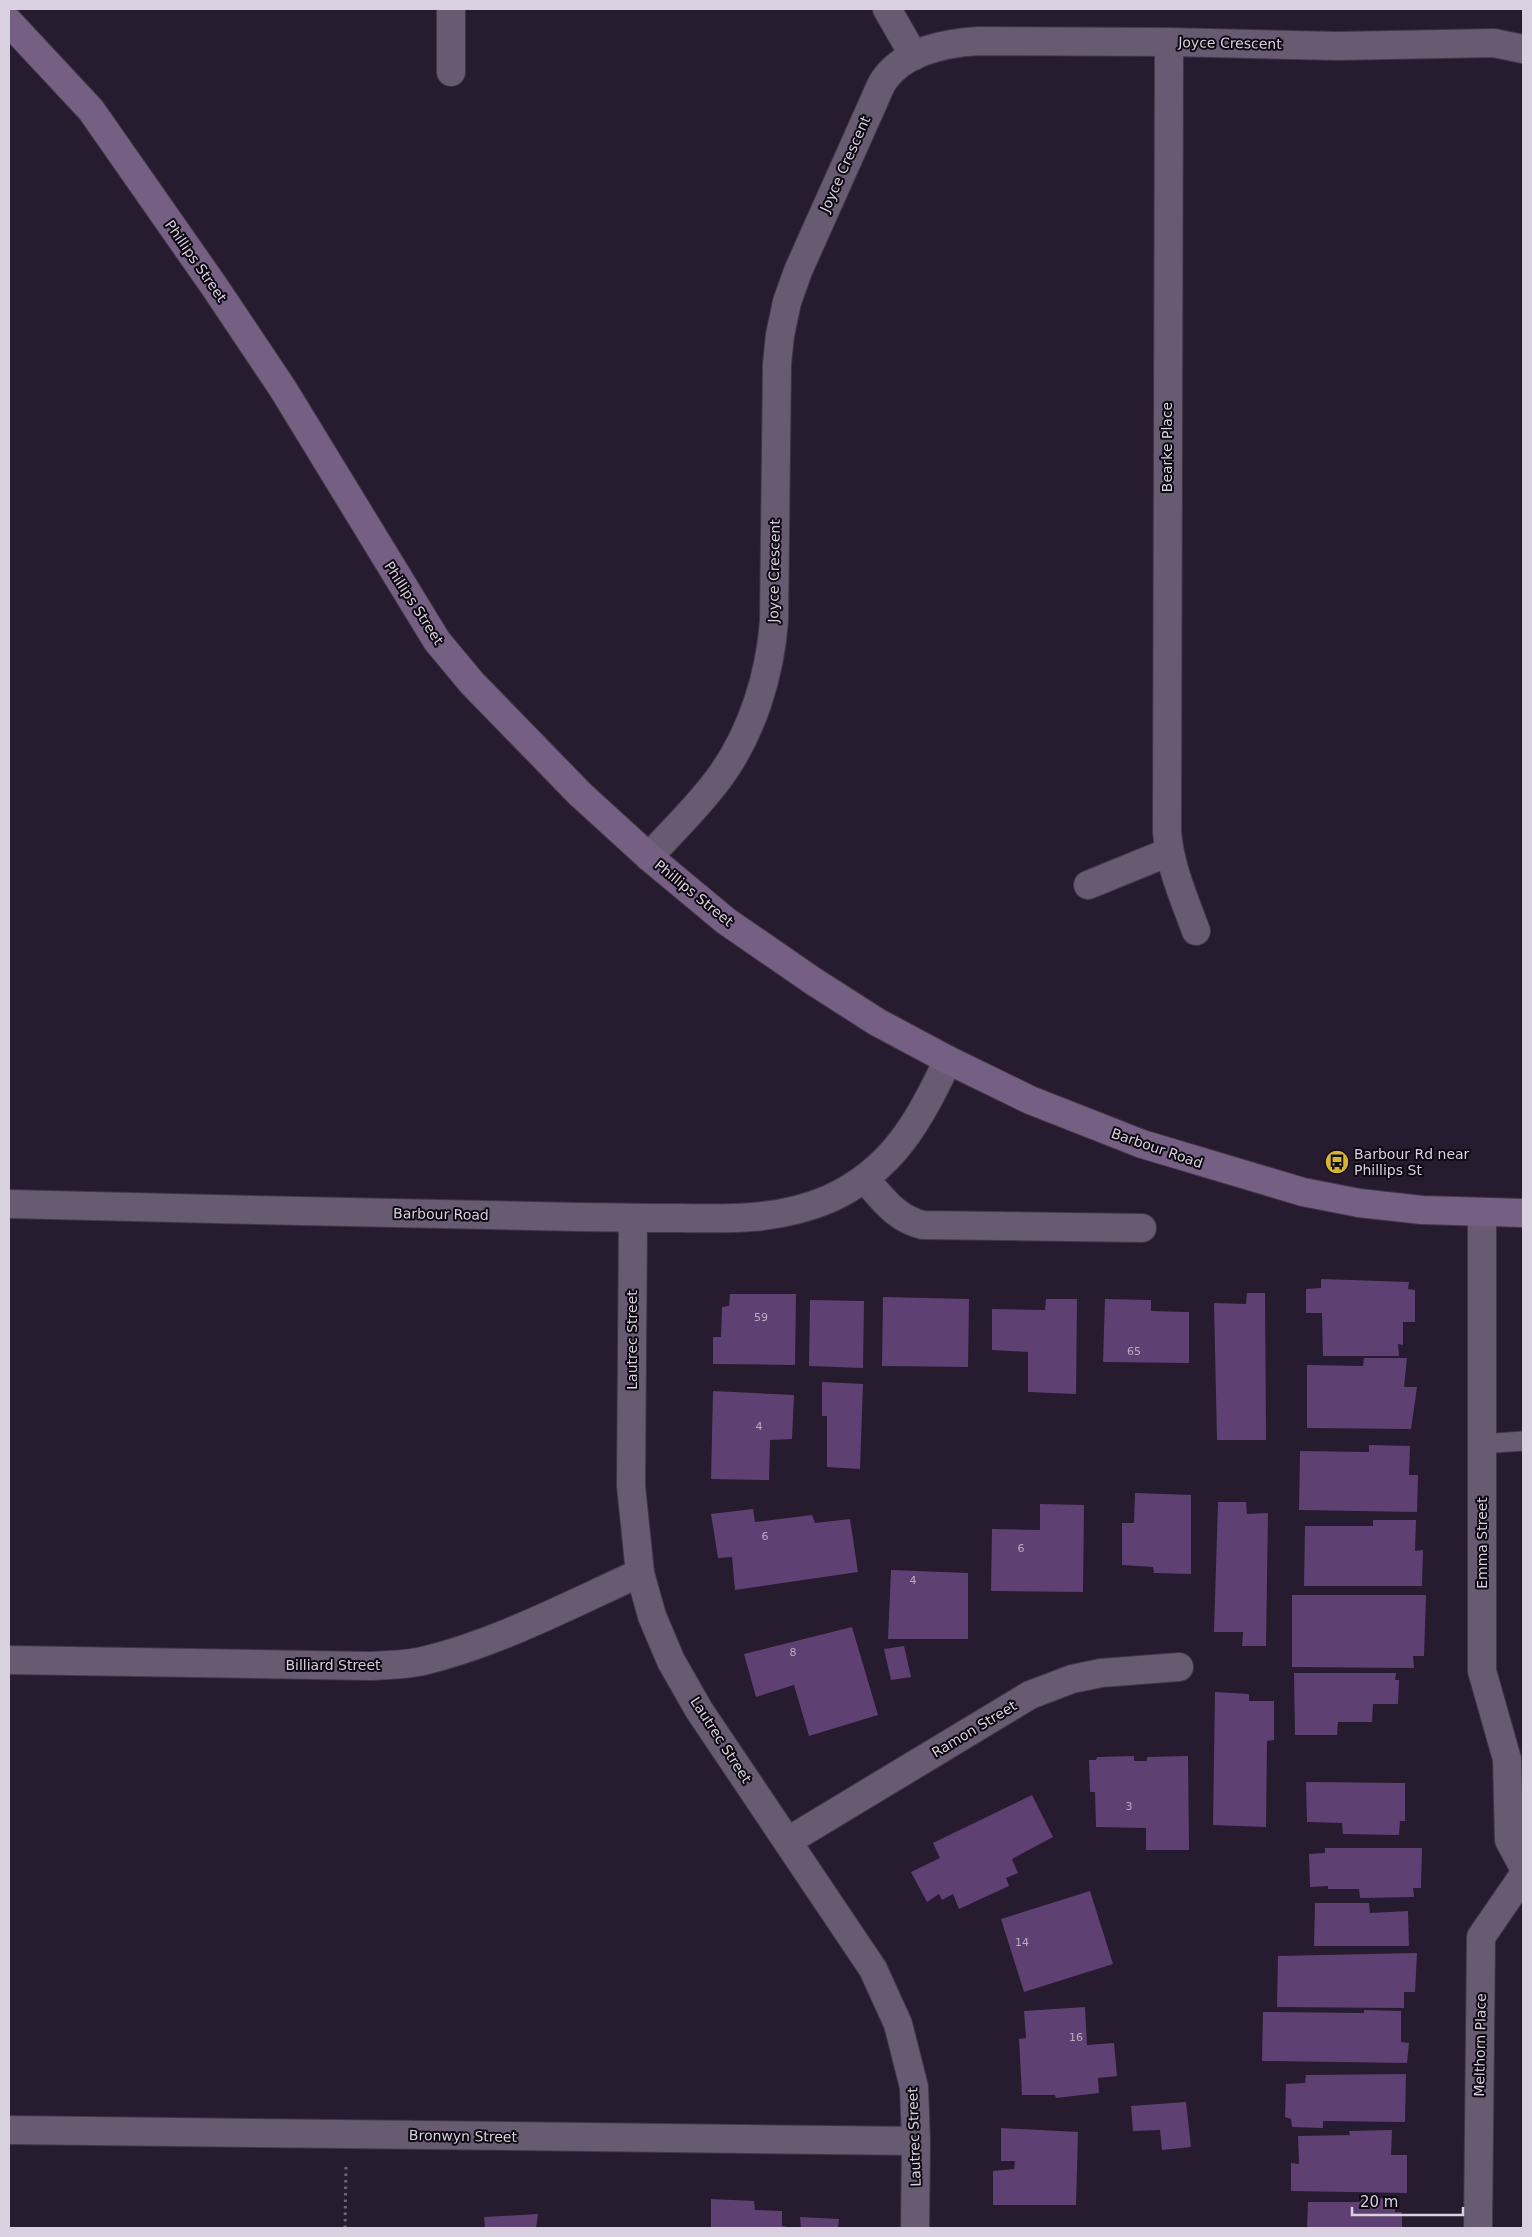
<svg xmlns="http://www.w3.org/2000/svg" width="1532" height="2237" viewBox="0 0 1532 2237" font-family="'DejaVu Sans',sans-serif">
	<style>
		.building { fill: #5e4072 }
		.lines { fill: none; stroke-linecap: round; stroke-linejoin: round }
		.lane-casing { stroke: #403746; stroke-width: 21 }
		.street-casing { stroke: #403746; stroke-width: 30 }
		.secondary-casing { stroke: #403746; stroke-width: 30 }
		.path { stroke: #716678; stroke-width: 3; stroke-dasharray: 2.5 4; stroke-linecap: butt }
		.lane { stroke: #675a71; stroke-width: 19 }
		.street { stroke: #675a71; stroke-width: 28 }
		.secondary { stroke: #756084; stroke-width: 28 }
		.labels { text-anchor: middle; stroke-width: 4; stroke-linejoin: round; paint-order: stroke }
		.number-label { font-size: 11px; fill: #baadc4 }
		.street-label { font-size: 14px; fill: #d9d1df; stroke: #0d0811 }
		.poi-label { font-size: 14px; fill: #d9d1df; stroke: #0d0811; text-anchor: start }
	</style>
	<rect width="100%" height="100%" fill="#271b2f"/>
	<!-- building -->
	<g class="building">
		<polygon points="1321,1279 1409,1282 1408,1289 1415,1290 1415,1322 1403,1322 1403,1345 1398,1344 1399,1356 1323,1356 1322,1313 1306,1313 1306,1289 1321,1288"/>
		<polygon points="1247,1293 1265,1293 1266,1440 1217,1440 1214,1303 1246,1304"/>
		<polygon points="730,1294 796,1294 795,1365 713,1364 713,1337 721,1337 722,1307 729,1306"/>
		<polygon points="883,1297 969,1299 968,1367 882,1366"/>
		<polygon points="1046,1299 1077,1299 1076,1394 1028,1392 1028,1352 992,1350 992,1309 1045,1310"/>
		<polygon points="1105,1299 1151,1300 1151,1311 1189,1312 1189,1363 1103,1362"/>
		<polygon points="810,1300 864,1301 863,1368 809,1366"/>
		<polygon points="1364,1358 1407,1358 1404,1387 1417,1387 1411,1429 1307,1428 1307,1365 1363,1366"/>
		<polygon points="822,1382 863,1384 860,1469 827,1467 827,1416 822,1416"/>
		<polygon points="713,1391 794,1395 792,1439 770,1440 769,1480 711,1479"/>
		<polygon points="1369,1445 1410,1446 1409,1475 1418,1475 1417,1512 1299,1510 1300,1451 1369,1452"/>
		<polygon points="1135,1493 1191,1495 1191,1574 1154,1573 1153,1567 1122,1565 1122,1523 1134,1523"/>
		<polygon points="1218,1502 1246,1502 1247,1514 1268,1513 1266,1646 1242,1646 1243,1632 1214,1632"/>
		<polygon points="1040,1504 1084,1505 1083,1592 991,1591 992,1529 1040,1530"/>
		<polygon points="753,1509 755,1522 812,1515 815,1523 850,1519 858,1572 735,1590 732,1557 718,1558 711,1514"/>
		<polygon points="1373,1520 1416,1520 1415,1551 1423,1550 1422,1586 1304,1586 1305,1526 1373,1526"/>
		<polygon points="891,1570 968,1573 968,1639 888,1639"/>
		<polygon points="1292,1595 1426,1595 1424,1656 1413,1656 1414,1668 1292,1667"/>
		<polygon points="852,1627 878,1715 809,1736 794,1685 756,1697 744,1654"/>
		<polygon points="904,1646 911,1677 891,1680 884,1649"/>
		<polygon points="1294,1673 1396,1673 1395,1680 1399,1680 1398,1704 1373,1704 1372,1722 1338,1722 1337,1735 1295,1735"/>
		<polygon points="1215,1692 1249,1694 1249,1701 1274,1701 1274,1740 1267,1741 1266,1827 1213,1825"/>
		<polygon points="1134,1756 1134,1761 1147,1761 1147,1757 1188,1756 1189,1850 1146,1850 1146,1828 1096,1827 1095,1792 1090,1792 1089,1760 1096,1760 1097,1757"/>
		<polygon points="1306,1782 1405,1783 1405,1821 1400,1821 1399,1835 1343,1834 1342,1823 1307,1822"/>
		<polygon points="1032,1795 1053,1837 1012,1859 1018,1873 1006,1878 1009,1886 959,1909 953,1894 942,1900 939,1894 927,1902 911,1872 940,1858 933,1843"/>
		<polygon points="1325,1848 1422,1848 1421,1888 1413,1888 1414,1897 1360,1898 1359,1889 1328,1889 1328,1886 1310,1887 1309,1854 1325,1853"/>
		<polygon points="1090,1891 1113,1964 1024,1992 1001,1919"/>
		<polygon points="1315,1903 1369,1903 1370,1913 1408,1911 1409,1946 1314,1946"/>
		<polygon points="1417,1953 1415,1992 1404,1992 1404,2008 1277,2007 1278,1956"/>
		<polygon points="1085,2007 1087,2045 1114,2043 1117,2076 1098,2078 1099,2093 1056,2098 1055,2095 1022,2095 1019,2039 1026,2038 1024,2011"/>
		<polygon points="1364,2010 1401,2011 1401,2042 1409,2043 1407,2063 1262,2061 1263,2012 1364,2013"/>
		<polygon points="1406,2074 1405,2122 1323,2121 1323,2128 1292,2127 1291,2119 1285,2117 1286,2084 1305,2083 1306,2075"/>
		<polygon points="1186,2102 1191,2147 1162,2150 1160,2130 1133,2131 1131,2106"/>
		<polygon points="1001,2128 1078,2132 1076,2205 993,2205 993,2171 1014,2169 1015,2161 1001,2161"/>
		<polygon points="1392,2130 1391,2155 1407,2155 1407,2193 1291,2191 1291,2163 1299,2164 1298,2136 1350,2135 1349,2131"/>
		<polygon points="1395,2198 1395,2212 1402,2212 1402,2228 1307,2228 1308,2202 1361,2202 1360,2199"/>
		<polygon points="711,2199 754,2201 755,2210 782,2211 782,2226 793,2228 711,2228"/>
		<polygon points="538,2214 536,2228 485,2228 484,2217"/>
		<polygon points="800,2217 839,2219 838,2228 801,2228"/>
	</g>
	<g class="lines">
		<!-- lane casing -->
		<g class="lane-casing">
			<polyline id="lane" points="1482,1444 1523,1441"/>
		</g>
		<!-- street casing -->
		<g class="street-casing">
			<g id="street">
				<polyline points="451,9 451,72"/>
				<polyline points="887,9 914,56"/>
				<path d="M1169,42L1167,832C1170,867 1184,898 1196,931"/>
				<path d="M649,857C673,830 701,804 722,774C753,730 770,674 774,621L777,364L780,335L787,302L798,271L874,101C877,94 880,86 884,80C905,50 946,43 979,41L1169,42L1338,46L1494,43L1523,49"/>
				<polyline points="1088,885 1169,852"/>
				<path d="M865,1179C882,1198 896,1219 923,1225L1142,1228"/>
				<path d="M9,1204C183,1208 358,1213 532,1216C581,1217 630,1218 679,1218C731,1219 780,1220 829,1199C893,1170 919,1121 948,1060"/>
				<polyline points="1482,1212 1482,1671 1507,1759 1509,1840 1523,1866"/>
				<polyline points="633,1218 631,1486 640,1573 652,1616 671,1661 699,1710 873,1969 898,2024 914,2087 916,2141 915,2228"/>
				<path d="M9,1660L369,1666C387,1665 406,1665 423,1661C498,1643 569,1605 640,1573"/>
				<polyline points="788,1841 1030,1695 1072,1679 1101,1673 1179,1667"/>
				<polyline points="9,2130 916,2141"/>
				<polyline points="1478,2228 1481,1937 1523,1876"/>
			</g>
		</g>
		<!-- secondary casing -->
		<g class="secondary-casing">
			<polyline id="secondary" points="9,22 91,110 214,286 283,389 437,641 472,683 580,794 649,857 726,921 813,981 877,1022 948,1060 1030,1100 1142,1144 1303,1192 1359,1203 1422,1210 1523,1213"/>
		</g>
		<!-- path -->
		<polyline class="path" points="345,2228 346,2167"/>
		<!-- lane -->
		<use href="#lane" class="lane"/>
		<!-- street -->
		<use href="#street" class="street"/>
		<!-- secondary -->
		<use href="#secondary" class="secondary"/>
	</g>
	<!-- icons -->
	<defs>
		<g id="bus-disc" transform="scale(1.25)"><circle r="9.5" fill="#d8b434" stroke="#0d0811"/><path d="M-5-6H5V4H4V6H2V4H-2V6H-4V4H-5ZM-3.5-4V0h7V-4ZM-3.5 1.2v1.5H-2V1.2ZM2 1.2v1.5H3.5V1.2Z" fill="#111"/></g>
	</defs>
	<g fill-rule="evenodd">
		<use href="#bus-disc" x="1337" y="1162"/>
	</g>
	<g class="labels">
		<!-- number labels -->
		<g class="number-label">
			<text x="761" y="1321">59</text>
			<text x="1134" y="1355">65</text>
			<text x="759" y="1430">4</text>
			<text x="765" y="1540">6</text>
			<text x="1021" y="1552">6</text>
			<text x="913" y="1584">4</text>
			<text x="793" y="1656">8</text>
			<text x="1129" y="1810">3</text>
			<text x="1022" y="1946">14</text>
			<text x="1076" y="2041">16</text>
		</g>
		<!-- street labels -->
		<g class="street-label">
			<text transform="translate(1230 43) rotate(1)" y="5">Joyce Crescent</text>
			<text transform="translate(845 164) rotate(-66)" y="5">Joyce Crescent</text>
			<text transform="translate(196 261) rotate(55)" y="5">Phillips Street</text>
			<text transform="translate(1167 447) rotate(-90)" y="5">Bearke Place</text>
			<text transform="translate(774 571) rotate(-89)" y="5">Joyce Crescent</text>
			<text transform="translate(414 603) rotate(57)" y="5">Phillips Street</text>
			<text transform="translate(694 893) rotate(39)" y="5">Phillips Street</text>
			<text transform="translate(1157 1148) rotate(19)" y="5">Barbour Road</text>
			<text transform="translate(441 1214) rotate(1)" y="5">Barbour Road</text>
			<text transform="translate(632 1340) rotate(-90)" y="5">Lautrec Street</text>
			<text transform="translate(1482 1543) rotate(-90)" y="5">Emma Street</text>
			<text x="333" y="1670">Billiard Street</text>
			<text transform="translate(974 1729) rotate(-31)" y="5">Ramon Street</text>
			<text transform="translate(721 1740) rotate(57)" y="5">Lautrec Street</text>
			<text transform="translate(1480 2045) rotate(-89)" y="5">Melthorn Place</text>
			<text transform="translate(463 2136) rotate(1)" y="5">Bronwyn Street</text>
			<text transform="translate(914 2137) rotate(-92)" y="5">Lautrec Street</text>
		</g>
		<!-- poi labels -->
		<g class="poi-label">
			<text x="1354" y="1159">Barbour Rd near<tspan x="1354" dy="16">Phillips St</tspan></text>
		</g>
	</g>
	<!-- border -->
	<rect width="1532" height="2237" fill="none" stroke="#d9d1df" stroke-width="20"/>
	<!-- scale -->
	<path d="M1352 2207v8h111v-8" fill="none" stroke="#d9d1df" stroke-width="2.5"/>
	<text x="1360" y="2207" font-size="15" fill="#d9d1df" stroke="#0d0811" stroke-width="4" paint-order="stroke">20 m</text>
</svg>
